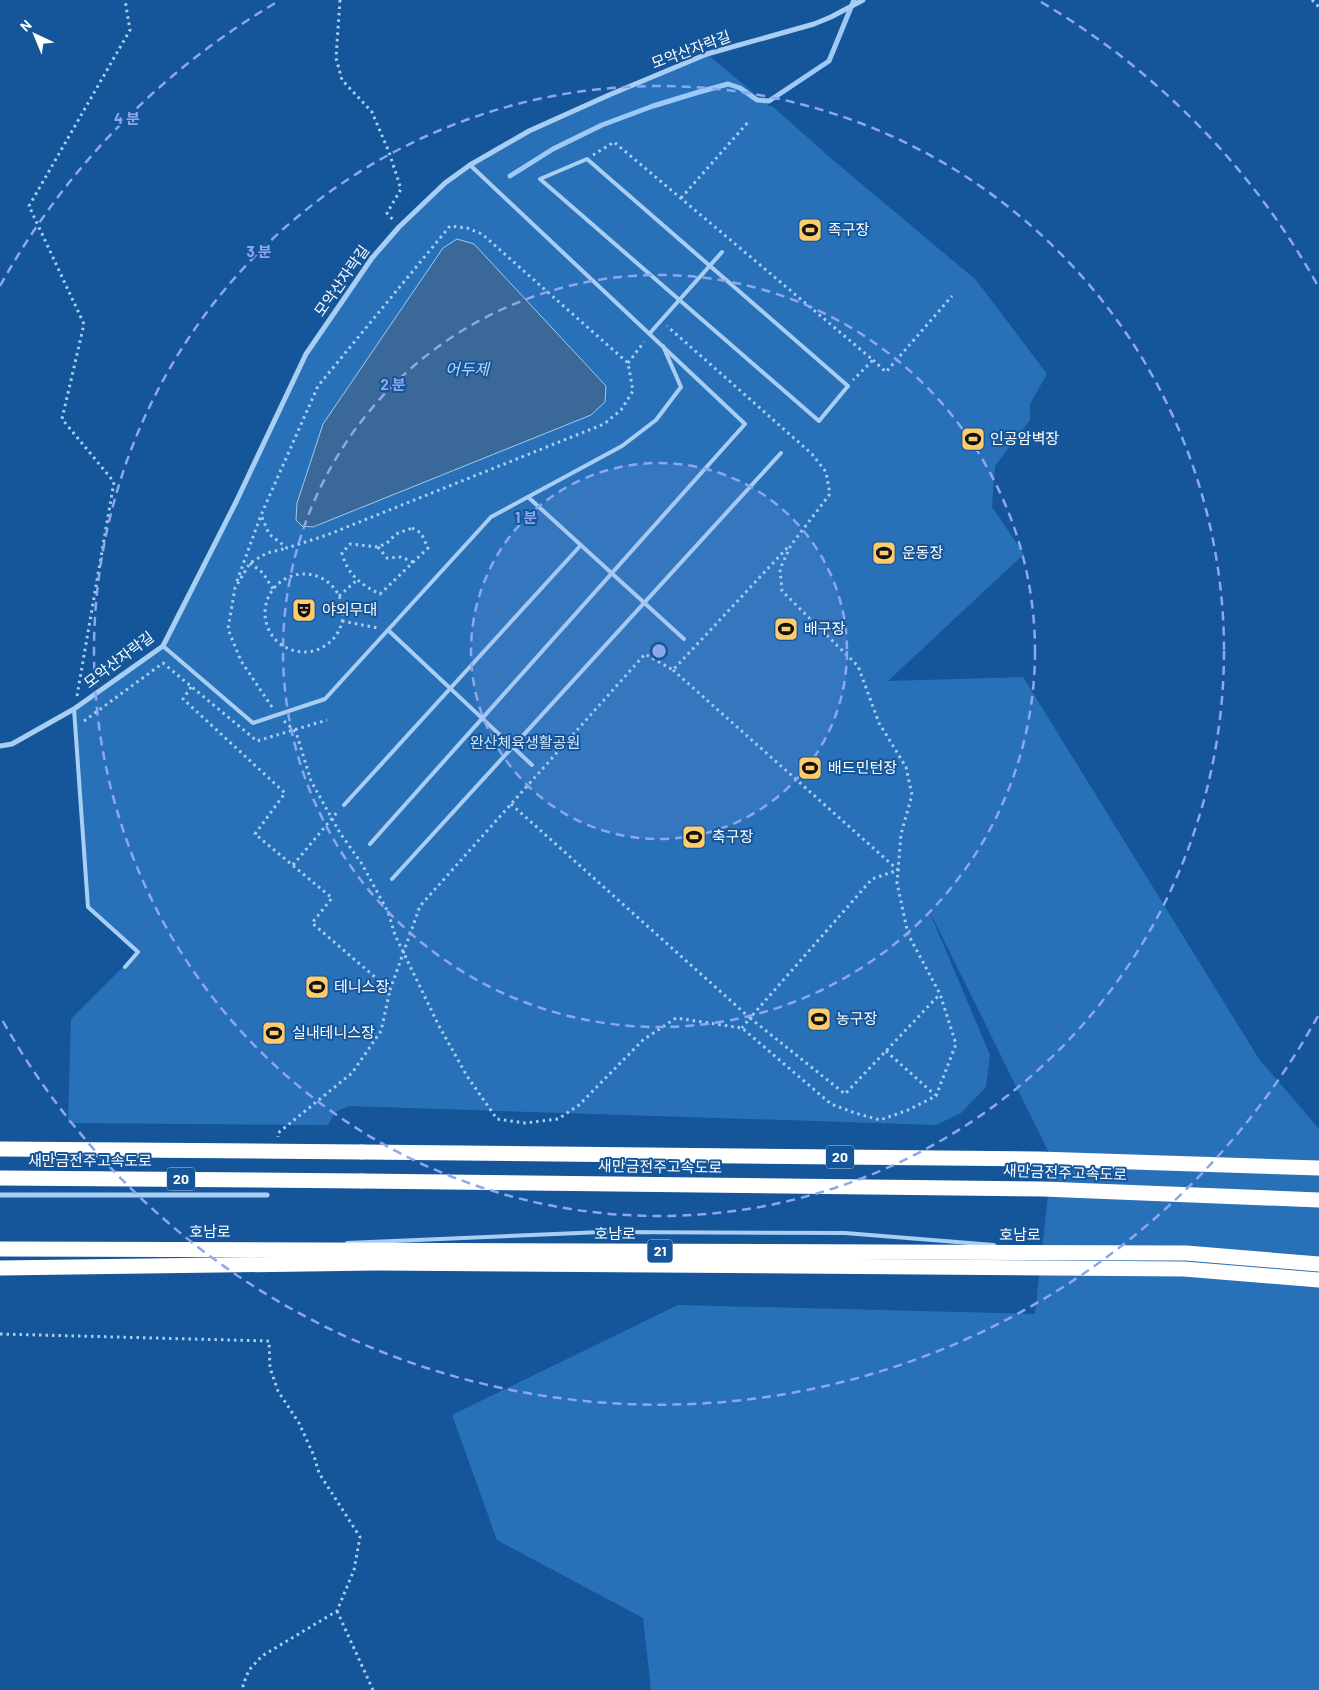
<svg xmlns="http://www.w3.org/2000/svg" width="1319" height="1690" viewBox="0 0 1319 1690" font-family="Barlow,'Noto Sans KR',sans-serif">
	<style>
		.green { fill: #2871b8 }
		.water { fill: #396899; stroke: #9ccaf5 }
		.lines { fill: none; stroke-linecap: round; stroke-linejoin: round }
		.stream { stroke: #9ccaf5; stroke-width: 5 }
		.path { stroke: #a9cef3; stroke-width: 3; stroke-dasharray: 2.5 4; stroke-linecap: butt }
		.lane { stroke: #a9cef3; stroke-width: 4 }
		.street { stroke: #a9cef3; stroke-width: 5 }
		.highway { stroke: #fff; stroke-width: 15 }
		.highway-bridge { stroke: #fff; stroke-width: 15 }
		.ring { fill: none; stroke: #8ea6ec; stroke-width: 2.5; stroke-dasharray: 9 6 }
		.labels { text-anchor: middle; stroke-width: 4; stroke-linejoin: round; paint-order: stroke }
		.shield { fill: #15569a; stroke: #b9cce1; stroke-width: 1 }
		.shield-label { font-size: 14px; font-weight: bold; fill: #fff }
		.street-label { font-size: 15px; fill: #fff; stroke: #15569a }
		.poi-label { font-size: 15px; fill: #fff; stroke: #15569a; text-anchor: start }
		.park-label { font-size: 15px; fill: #d1e7fd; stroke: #15569a }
		.water-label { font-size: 16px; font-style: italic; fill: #b6d8f9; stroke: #15569a }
		.centre { fill: #8ea6ec; stroke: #15569a; stroke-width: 2.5 }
		.ring-label { font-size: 15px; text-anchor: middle; font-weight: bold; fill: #8ea6ec; stroke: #15569a; stroke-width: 4; stroke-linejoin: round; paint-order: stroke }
	</style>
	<rect width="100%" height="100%" fill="#15569a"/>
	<!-- green -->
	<polygon class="green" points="707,54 769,106 772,106 834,161 976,280 1047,374 1030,404 1030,420 995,466 992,507 1024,554 888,681 1023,677 1259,1059 1319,1129 1319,1690 651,1690 643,1618 497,1540 452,1415 678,1305 1035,1314 1052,1159 927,906 990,1055 986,1087 961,1113 936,1125 349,1106 335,1112 328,1125 68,1123 71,1019 138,952 88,907 74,709 163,646 306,354 372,258 445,183 529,131"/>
	<!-- water -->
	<polygon class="water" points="457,239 474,244 606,386 605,402 591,415 313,527 302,526 296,520 297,503 323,424 443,248"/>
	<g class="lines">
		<!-- stream -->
		<polyline class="stream" points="510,176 553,149 602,125 653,106 699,92 728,84 740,88 757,100 769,101 829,61 854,0"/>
		<!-- path -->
		<g class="path">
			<polyline points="340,0 336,58 342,80 372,112 389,152 401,189 387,213 394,221"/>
			<polyline points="1312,0 1319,7"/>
			<polyline points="593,155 614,142 873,360 853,380"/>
			<polyline points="681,198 750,120"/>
			<polyline points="873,360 886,372 952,296"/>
			<polyline points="628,363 644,342"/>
			<path d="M412,528L421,533L428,548L380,594C361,585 347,574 342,553L350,544L378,547L387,543L396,534Z"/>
			<polyline points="378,547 387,558 401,557 413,562"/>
			<polyline points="250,563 263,573 273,589"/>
			<circle cx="304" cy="613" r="39"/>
			<polyline points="237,581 261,515 318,386 450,226 467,228 482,234 628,363 633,391 621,410 604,424 327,535 287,548 269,534 261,515"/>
			<polyline points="339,596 357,580"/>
			<polyline points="342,621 378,628"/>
			<polyline points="673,670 898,870 872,879 750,1018 845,1094 940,994"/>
			<polyline points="191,687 183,699 285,793 255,834 332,898 312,923 390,990 381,1031 352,1073 278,1133 278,1137"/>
			<polyline points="77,696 114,482 62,419 84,324 29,206 130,30 125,0"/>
			<polyline points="272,707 241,661 228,629 235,588 250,563 267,553 287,548"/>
			<polyline points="84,721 163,663 257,741 327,720"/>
			<polyline points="284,721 296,732 311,781 340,833 362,864 388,912 395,935 439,1026 467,1076 497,1119 525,1123 558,1119 579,1105 643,1040 676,1018 742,1028 831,1104 855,1113 880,1120 908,1110 936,1096 956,1044 940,994 908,934 897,883 901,834 912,795 906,767 879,723 858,666 782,591 780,569 791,545 830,494 826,472 812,454 667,326"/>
			<polyline points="511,804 750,1018 742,1028"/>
			<polyline points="293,865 339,810"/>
			<polyline points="390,990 420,906 645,654 673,670 788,547"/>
			<polyline points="886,1051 935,1095"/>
			<polyline points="0,1334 269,1341 270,1368 278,1391 299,1423 314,1456 319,1473 360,1537 354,1570 337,1611 262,1656 249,1670 243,1685 244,1690"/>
			<polyline points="337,1611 373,1690"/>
		</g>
		<!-- lane -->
		<g class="lane">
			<polygon points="587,159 848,386 819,421 540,179"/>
			<polyline points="650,333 722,252"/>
			<polyline points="528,497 684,639"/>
			<polyline points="388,630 532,765"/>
			<polyline points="163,646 253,723 325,699 491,517 622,446 656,420 681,387 663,346"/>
			<polyline points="74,709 88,907 138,952 125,967"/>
			<polyline points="344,805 581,545"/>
			<polyline points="370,844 745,424 470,165"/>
			<polyline points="392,879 781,453"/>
			<polyline points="347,1243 602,1232 845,1233 994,1245"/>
		</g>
		<!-- street -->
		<g class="street">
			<polyline points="0,746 12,744 74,709 163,646 236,502 306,354 372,258 399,227 445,183 470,165 529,131 609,95 707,54 814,24 831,17 863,0"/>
			<polyline points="0,1195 267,1195"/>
		</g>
		<!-- highway -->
		<g class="highway">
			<polyline points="362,1152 1039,1159 1319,1168"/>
			<polyline points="362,1181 1043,1189 1319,1200"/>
			<polyline points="0,1249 1186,1253 1319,1264"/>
			<polyline points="0,1268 378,1263 1184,1269 1319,1280"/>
		</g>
		<!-- highway-bridge -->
		<g class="highway-bridge">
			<polyline points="0,1149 362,1152"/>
			<polyline points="0,1178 362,1181"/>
		</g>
	</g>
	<!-- distance rings -->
	<circle cx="659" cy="651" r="188" fill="#8ea6ec" fill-opacity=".12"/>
	<g class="ring">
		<circle cx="659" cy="651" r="188"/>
		<circle cx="659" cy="651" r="376"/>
		<circle cx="659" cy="651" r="565"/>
		<path d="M1318 1016A753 753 0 0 1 0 1016M0 286A753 753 0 0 1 277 2M1041 2A753 753 0 0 1 1318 286"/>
	</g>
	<!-- icons -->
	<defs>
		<g id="stadium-square" transform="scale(1.25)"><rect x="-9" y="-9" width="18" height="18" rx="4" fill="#ffcc6b" stroke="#15569a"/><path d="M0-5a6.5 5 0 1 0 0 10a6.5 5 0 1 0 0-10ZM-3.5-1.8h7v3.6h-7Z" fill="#111"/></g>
		<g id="theatre-square" transform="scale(1.25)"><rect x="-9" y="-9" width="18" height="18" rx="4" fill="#ffcc6b" stroke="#15569a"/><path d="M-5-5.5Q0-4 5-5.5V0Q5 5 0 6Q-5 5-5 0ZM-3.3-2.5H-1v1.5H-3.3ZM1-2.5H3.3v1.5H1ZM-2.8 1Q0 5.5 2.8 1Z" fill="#111"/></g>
	</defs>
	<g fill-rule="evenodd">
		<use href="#stadium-square" x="810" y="230"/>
		<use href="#stadium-square" x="973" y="439"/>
		<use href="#stadium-square" x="884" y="553"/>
		<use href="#theatre-square" x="304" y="610"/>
		<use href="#stadium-square" x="786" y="629"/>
		<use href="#stadium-square" x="810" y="768"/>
		<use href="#stadium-square" x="694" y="837"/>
		<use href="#stadium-square" x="317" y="987"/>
		<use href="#stadium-square" x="819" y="1019"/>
		<use href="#stadium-square" x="274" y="1033"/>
	</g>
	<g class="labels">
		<!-- shield labels -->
		<g class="shield">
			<rect x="826" y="1145.5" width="28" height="23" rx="4"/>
			<rect x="167" y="1167.5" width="28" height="23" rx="4"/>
			<rect x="647.5" y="1239.5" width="25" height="23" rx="4"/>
		</g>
		<g class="shield-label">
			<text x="840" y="1162">20</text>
			<text x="181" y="1184">20</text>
			<text x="660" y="1256">21</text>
		</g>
		<!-- street labels -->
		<g class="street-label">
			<text transform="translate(691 50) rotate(-20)" y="5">모악산자락길</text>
			<text transform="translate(342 281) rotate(-55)" y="5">모악산자락길</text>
			<text transform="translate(119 660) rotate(-37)" y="5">모악산자락길</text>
			<text x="90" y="1166">새만금전주고속도로</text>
			<text transform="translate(660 1167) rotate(1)" y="5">새만금전주고속도로</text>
			<text transform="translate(1065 1173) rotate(2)" y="5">새만금전주고속도로</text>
			<text x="210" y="1237">호남로</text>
			<text x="615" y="1239">호남로</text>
			<text x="1020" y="1240">호남로</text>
		</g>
		<!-- poi labels -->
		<g class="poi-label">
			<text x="828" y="235">족구장</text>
			<text x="990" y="444">인공암벽장</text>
			<text x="902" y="558">운동장</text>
			<text x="322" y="615">야외무대</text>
			<text x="804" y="634">배구장</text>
			<text x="828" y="773">배드민턴장</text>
			<text x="712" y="842">축구장</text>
			<text x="334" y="992">테니스장</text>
			<text x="836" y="1024">농구장</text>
			<text x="292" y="1038">실내테니스장</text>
		</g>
		<!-- park labels -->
		<g class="park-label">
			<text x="525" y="748">완산체육생활공원</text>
		</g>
		<!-- water labels -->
		<g class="water-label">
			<text x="467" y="375">어두제</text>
		</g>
	</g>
	<circle cx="659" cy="651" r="8" class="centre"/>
	<g class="ring-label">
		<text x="127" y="124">4 분</text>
		<text x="259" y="257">3 분</text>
		<text x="393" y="390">2 분</text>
		<text x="526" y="523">1 분</text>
	</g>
	<!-- north arrow -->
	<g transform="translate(35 35) rotate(316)" stroke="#15569a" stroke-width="4" paint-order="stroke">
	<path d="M0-4L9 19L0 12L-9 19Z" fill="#ffffff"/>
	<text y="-8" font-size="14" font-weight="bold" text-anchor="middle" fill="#ffffff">N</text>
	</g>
</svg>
